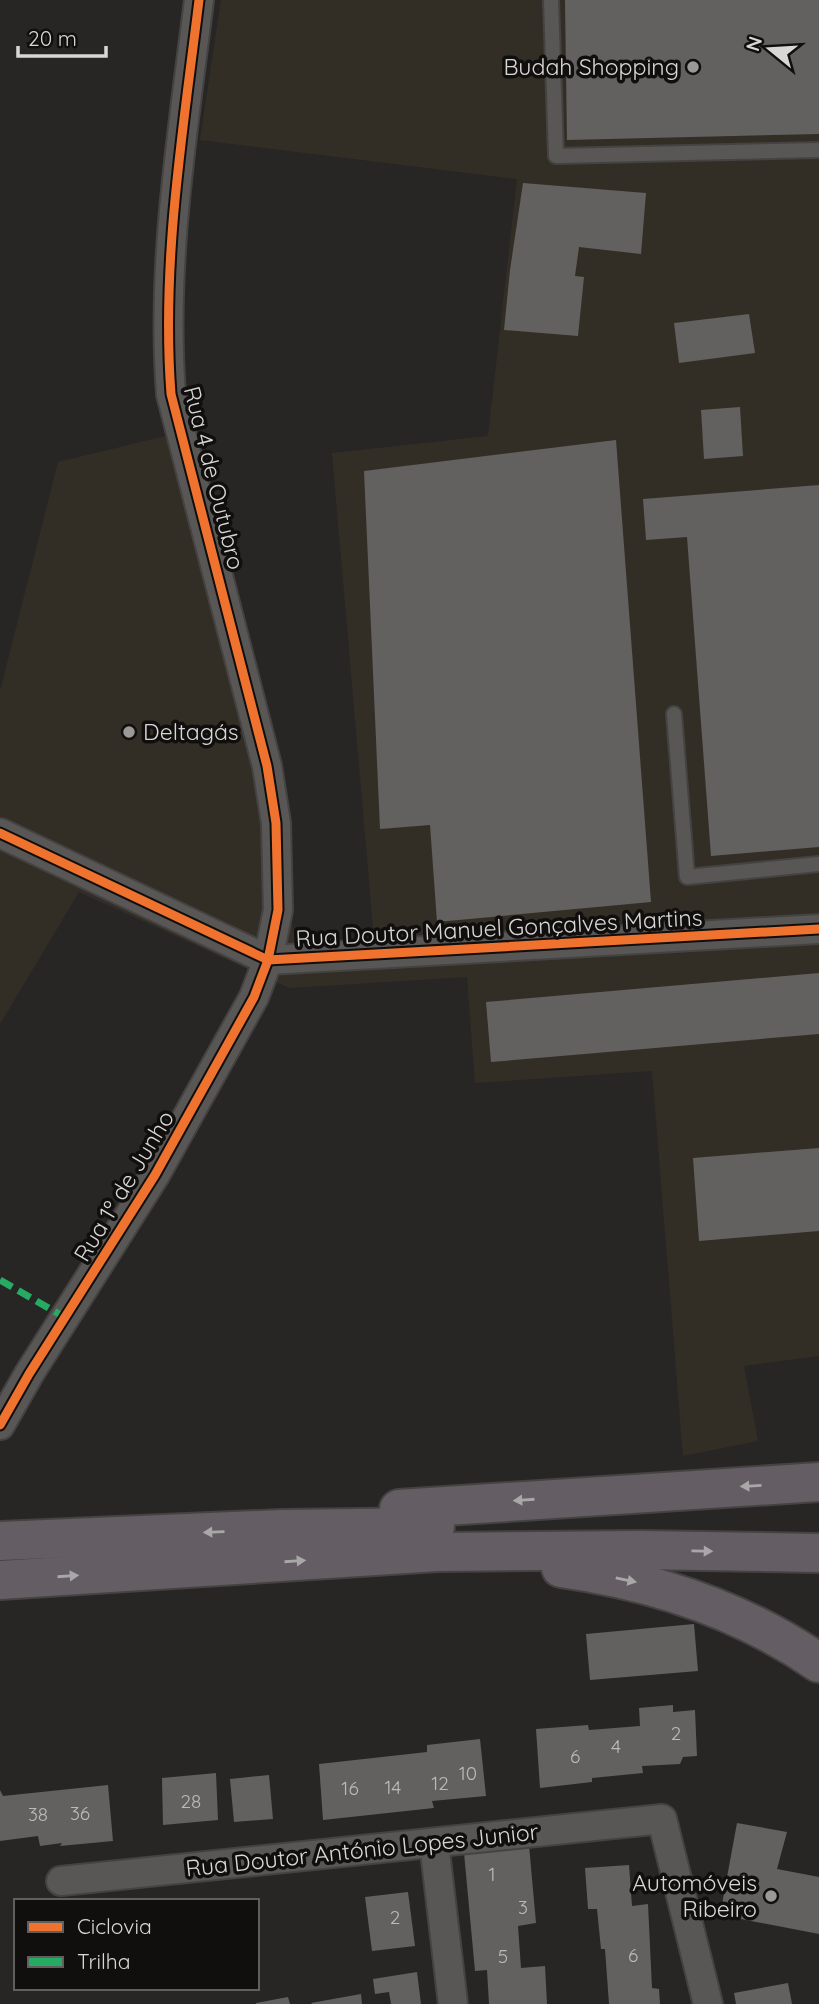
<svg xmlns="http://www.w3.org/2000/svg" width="819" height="2004" viewBox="0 0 819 2004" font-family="Quicksand,sans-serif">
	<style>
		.built { fill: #322e26 }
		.building { fill: #62615f }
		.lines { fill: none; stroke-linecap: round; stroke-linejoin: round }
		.service-casing { stroke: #444342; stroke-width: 18 }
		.minor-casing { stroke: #444342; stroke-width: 32 }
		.trunk-casing { stroke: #444342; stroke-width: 42 }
		.service { stroke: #585756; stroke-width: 14 }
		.minor { stroke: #585756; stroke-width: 28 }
		.trunk { stroke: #645e64; stroke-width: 38 }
		.quiet { stroke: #26ab63; stroke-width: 7; stroke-dasharray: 14 7; stroke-linecap: butt }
		.cycleway-casing { stroke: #100f0e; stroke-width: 13 }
		.cycleway { stroke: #ef722f; stroke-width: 9 }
		.oneway { fill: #aaa7a8 }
		.poi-dot { fill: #9a9997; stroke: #100f0e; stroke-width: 2.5 }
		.labels { text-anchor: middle; stroke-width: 7; stroke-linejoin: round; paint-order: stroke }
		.number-label { font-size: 19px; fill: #babab8 }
		.poi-label { font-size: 23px; fill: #d8d7d5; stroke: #100f0e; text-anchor: end }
		.street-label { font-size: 23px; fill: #d8d7d5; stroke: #100f0e }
	</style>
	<rect width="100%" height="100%" fill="#272624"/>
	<!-- built -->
	<polygon class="built" points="221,0 819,0 819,1356 744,1366 758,1441 683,1456 652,1071 475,1083 467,977 289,988 79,892 0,1024 0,691 58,462 174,434 293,928 306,944 374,939 332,453 488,436 517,179 200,140"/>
	<!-- building -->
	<g class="building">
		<polygon points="565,0 819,0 819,134 567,140"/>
		<polygon points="523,183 646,193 641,254 579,247 575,276 584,277 578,336 504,330 510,270"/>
		<polygon points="749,314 755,353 679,363 674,323"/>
		<polygon points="740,407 743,456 704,459 701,410"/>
		<polygon points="616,440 651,902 437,922 430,825 380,829 364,471"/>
		<polygon points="819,485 819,847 711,856 687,537 646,540 643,499"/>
		<polygon points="819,973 819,1034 491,1062 486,1002"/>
		<polygon points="819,1148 819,1231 699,1241 693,1158"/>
		<polygon points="694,1624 698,1671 590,1680 586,1634"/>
		<polygon points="673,1705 673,1712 695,1710 697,1756 683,1757 680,1764 642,1766 643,1773 592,1778 592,1782 540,1788 536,1729 588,1725 589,1730 640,1726 639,1708"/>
		<polygon points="480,1739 486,1796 432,1801 434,1808 323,1820 319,1764 427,1752 427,1745"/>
		<polygon points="216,1773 218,1820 163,1825 162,1778"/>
		<polygon points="269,1775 273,1819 234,1822 230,1779"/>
		<polygon points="108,1785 113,1841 60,1846 62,1843 40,1846 38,1836 0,1841 0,1790 3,1796"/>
		<polygon points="737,1823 787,1832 777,1869 819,1877 819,1934 720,1915"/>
		<polygon points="529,1845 536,1923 518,1926 521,1968 545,1966 547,2004 489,2004 487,1970 475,1971 464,1853"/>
		<polygon points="629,1865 632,1906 648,1904 652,1988 659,1989 660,2004 609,2004 605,1949 601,1949 597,1909 588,1909 585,1868"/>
		<polygon points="408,1892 415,1946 372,1951 365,1897"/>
		<polygon points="417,1972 421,2004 391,2004 389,1992 375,1994 373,1979"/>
		<polygon points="788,1983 792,2004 736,2004 734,1993"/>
		<polygon points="361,1994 362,2004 312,2004 311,2003"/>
		<polygon points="288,1997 290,2004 256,2004 256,2003"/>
	</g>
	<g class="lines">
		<!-- service casing -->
		<g class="service-casing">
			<g id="service">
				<polyline points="551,0 556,156 819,150"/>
				<polyline points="674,714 687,877 819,864"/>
			</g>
		</g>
		<!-- minor casing -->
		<g class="minor-casing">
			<g id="minor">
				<polyline points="0,833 268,960 819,929"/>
				<path d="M0,1425L29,1374L155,1175L254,997L268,960L278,910L276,823L267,766L171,394C161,262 183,131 199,0"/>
				<polyline points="434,1843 453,2004"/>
				<polyline points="61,1881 662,1819 708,2004"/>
			</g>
		</g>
		<!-- trunk casing -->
		<g class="trunk-casing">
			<g id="trunk">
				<polyline points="399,1509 819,1482"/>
				<polyline points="0,1541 282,1529 435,1527"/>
				<path d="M561,1568C653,1581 742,1610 819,1663"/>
				<polyline points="0,1580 437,1552 641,1550 819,1553"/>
			</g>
		</g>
		<!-- service -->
		<use href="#service" class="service"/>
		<!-- minor -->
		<use href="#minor" class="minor"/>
		<!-- trunk -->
		<use href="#trunk" class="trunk"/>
		<!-- quiet -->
		<polyline class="quiet" points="0,1280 66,1318"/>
		<!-- cycleway casing -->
		<g class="cycleway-casing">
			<g id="cycleway">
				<polyline points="0,833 268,960 819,929"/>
				<path d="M0,1425L29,1374L155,1175L254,997L268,960L278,910L276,823L267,766L171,394C161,262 183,131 199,0"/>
			</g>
		</g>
		<!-- cycleway -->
		<use href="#cycleway" class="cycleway"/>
	</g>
	<!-- one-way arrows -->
	<defs><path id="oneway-solid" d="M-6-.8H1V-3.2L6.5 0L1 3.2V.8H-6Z" transform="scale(1.75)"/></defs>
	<g class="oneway">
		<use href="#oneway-solid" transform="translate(751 1486) rotate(177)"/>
		<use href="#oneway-solid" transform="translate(524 1500) rotate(176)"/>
		<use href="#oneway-solid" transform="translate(214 1532) rotate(178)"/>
		<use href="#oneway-solid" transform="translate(702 1551) rotate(1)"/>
		<use href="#oneway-solid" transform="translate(295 1561) rotate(-4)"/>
		<use href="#oneway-solid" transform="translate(68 1576) rotate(-4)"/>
		<use href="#oneway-solid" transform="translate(626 1580) rotate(12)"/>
	</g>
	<!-- markers -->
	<g class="poi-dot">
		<circle cx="693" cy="67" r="7"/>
		<circle cx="129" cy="732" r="7"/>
		<circle cx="771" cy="1896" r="7"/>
	</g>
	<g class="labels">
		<!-- number labels -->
		<g class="number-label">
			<text x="676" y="1740">2</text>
			<text x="616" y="1753">4</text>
			<text x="575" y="1763">6</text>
			<text x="468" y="1780">10</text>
			<text x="440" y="1790">12</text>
			<text x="393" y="1794">14</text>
			<text x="350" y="1795">16</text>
			<text x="191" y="1808">28</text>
			<text x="80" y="1820">36</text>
			<text x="38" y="1821">38</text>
			<text x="492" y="1881">1</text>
			<text x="523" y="1914">3</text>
			<text x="395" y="1924">2</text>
			<text x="633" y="1962">6</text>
			<text x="503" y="1963">5</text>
		</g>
		<!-- poi labels -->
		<g class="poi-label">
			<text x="679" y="75">Budah Shopping</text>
			<text x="143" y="740" text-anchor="start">Deltagás</text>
			<text x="757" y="1891">Automóveis<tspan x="757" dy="26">Ribeiro</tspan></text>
		</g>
		<!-- street labels -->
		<g class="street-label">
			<text transform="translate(214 478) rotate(76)" y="8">Rua 4 de Outubro</text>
			<text transform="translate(499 928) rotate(-3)" y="8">Rua Doutor Manuel Gonçalves Martins</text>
			<text transform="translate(124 1186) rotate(-59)" y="8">Rua 1º de Junho</text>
			<text transform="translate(362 1850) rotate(-6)" y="8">Rua Doutor António Lopes Junior</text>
		</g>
	</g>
	<!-- legend -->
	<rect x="14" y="1899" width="245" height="91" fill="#100f0e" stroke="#605f5e" stroke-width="2"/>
	<rect x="28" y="1922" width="35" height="10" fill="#ef722f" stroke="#605f5e" stroke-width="2"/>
	<text x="77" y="1934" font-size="21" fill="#d8d7d5">Ciclovia</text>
	<rect x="28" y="1957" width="35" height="10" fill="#26ab63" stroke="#605f5e" stroke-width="2"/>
	<text x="77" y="1969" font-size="21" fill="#d8d7d5">Trilha</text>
	<!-- north arrow -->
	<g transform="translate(770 49) rotate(288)" stroke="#100f0e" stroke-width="5" paint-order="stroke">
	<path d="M0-5L12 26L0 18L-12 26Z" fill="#d8d7d5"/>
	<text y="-10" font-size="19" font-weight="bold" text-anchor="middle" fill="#d8d7d5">N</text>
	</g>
	<!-- scale -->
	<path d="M18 46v10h88v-10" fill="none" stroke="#d8d7d5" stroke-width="3.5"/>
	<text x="28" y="46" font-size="21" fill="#d8d7d5" stroke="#100f0e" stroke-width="5" paint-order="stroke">20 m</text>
</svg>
